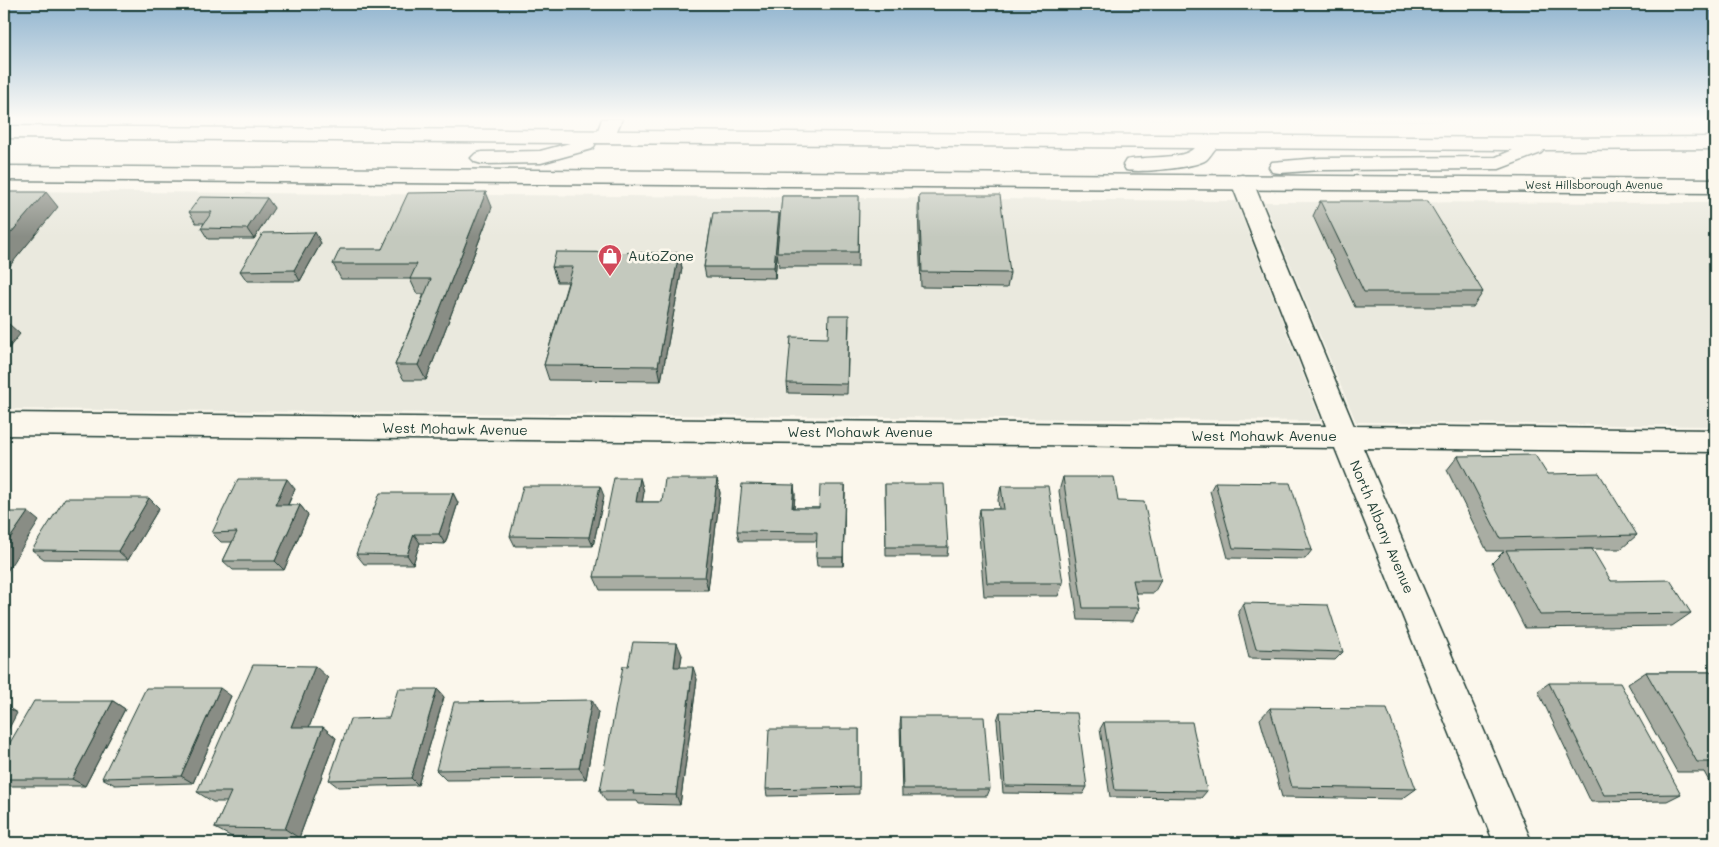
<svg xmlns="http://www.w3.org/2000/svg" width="1719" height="847" viewBox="0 0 1719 847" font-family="Mali,sans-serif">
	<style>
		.built { fill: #eae9de }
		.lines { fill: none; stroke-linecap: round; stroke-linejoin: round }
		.street-casing { stroke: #1f3d34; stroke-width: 3 }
		.primary-casing { stroke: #1f3d34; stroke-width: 3 }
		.street { fill: #fbf7ec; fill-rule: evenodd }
		.primary { fill: #fbf7ec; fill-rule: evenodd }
		.wall { fill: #a9ada3; stroke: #1f3d34 }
		.shaded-wall { fill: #898d85; stroke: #1f3d34 }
		.building { fill: #c4c9be; stroke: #1f3d34 }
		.labels { text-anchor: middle; stroke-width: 5; stroke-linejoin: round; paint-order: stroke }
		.far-street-label { font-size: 11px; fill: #1f3d34; stroke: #fbf7ec }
		.poi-label { font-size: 14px; fill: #1f3d34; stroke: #fbf7ec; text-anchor: start }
		.street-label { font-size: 14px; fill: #1f3d34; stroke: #fbf7ec }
	</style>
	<rect width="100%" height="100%" fill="#fbf7ec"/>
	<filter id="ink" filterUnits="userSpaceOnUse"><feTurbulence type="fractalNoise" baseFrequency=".02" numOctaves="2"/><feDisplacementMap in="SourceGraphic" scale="10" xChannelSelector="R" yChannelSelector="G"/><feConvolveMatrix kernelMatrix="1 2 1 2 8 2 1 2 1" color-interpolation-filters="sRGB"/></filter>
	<g filter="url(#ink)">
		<!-- built -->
		<g class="built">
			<polygon points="999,119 1450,119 1455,121 1430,122"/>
			<polygon points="4,191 1236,201 1321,421 4,409"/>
			<polygon points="1264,202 1715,203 1715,426 1356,422"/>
		</g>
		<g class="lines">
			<!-- street casing -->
			<g class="street-casing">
				<g id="street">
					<polygon points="602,119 622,119 613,140 606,142 599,140 596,136"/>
					<polygon points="1242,175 1250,177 1253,182 1354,426 1715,430 1715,452 1363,448 1532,843 1494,843 1335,448 4,435 4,413 1326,426 1231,182 1234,177"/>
				</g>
			</g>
			<!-- primary casing -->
			<g class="primary-casing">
				<g id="primary">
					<path d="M4,126L1546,138L1715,137V149L1544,150L1541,153L1499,169L1320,170L1280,173L1272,172L1269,167L1272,162L1320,158L1496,157L1513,150L1216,148C1213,151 1209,158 1206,160C1194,168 1140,173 1126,170L1123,165L1126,160C1143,156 1184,160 1194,148L594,143L595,145L592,149L541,163L482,164L475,162L471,158L475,154L482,152L540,151L570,143L4,138Z"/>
					<polygon points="4,166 1715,179 1715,193 4,180"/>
				</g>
			</g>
			<!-- street -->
			<use href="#street" class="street"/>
			<!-- primary -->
			<use href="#primary" class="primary"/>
		</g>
		<!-- wall -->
		<g class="wall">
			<polygon points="919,195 1010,273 1007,288 921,287 918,210"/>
			<polygon points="782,196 859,196 858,267 779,267 777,252 779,226 775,278 706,277 704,267 713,213 779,213 780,224"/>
			<polygon points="267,198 274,208 254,239 208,239 201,228 204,223 196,223 189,212"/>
			<polygon points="1320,201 1483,292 1473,307 1355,307 1313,216"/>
			<polygon points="492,207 426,380 404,380 395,365 424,294 417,294 410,279 341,279 333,264 382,249"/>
			<polygon points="321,243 300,281 247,281 240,271"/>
			<polygon points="679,253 682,268 661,381 549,380 544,365 568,282 557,282 552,267"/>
			<polygon points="849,325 847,394 788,393 787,383 828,338"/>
			<polygon points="1458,456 1547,474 1637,535 1621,549 1584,549 1611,581 1691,613 1672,626 1525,628 1492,563 1504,551 1487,551 1447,470"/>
			<polygon points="1063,477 1118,501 1161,580 1154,593 1136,593 1139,608 1133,621 1078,620 1059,491"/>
			<polygon points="640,478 644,492 642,502 662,502 717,479 720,493 708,590 600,590 594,577"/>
			<polygon points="1215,482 1312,550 1305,559 1228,558 1210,491"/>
			<polygon points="885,484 948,547 947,556 886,556"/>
			<polygon points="794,485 795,495 794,508 819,508 845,485 843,566 817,566 816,557 817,541 739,541 737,531"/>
			<polygon points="1001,486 1063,583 1058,596 984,596 978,523 980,509 999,509 998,500"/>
			<polygon points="295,489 288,505 300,505 308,515 284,570 233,570 223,561 232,542 221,542 212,533"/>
			<polygon points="453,493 458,503 445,544 420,543 413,564 364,564 356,554"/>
			<polygon points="604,496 593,546 515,546 510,536"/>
			<polygon points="159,508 128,560 44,559 32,550"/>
			<polygon points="1243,603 1343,652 1335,660 1249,658 1238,612"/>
			<polygon points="682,655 680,667 697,679 680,805 639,804 637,801 606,801 600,791 628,666"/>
			<polygon points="1646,672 1715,672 1715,792 1704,772 1677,772 1628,684"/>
			<polygon points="328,678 309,727 323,727 336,738 299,838 232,837 215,828 227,802 213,802 197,792"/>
			<polygon points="1549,683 1681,794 1667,801 1591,802 1538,691"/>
			<polygon points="437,689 444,697 418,785 338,787 329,780 389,718"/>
			<polygon points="231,696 193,783 115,785 102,778"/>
			<polygon points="113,701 125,709 85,786 4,786 4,753"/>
			<polygon points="1270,708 1416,789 1402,799 1282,797 1260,719"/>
			<polygon points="598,712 586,779 446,780 436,770"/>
			<polygon points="1000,712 1087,787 1083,794 1003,793 997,720"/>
			<polygon points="901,717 990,789 987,796 902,796 900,724"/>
			<polygon points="1104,722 1207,791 1201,798 1110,797 1100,729"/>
			<polygon points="859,729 859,794 767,796 766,789"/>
		</g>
		<!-- shaded-wall -->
		<g class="shaded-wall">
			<polygon points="46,192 58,207 4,273 4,241"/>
			<polygon points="486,192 492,207 426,380 418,365"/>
			<polygon points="267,198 274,208 254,239 247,229"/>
			<polygon points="779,213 780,224 775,278 774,267"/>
			<polygon points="315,232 321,243 300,281 294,270"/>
			<polygon points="679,253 682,268 661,381 658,366"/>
			<polygon points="9,324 20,334 4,354 4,330"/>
			<polygon points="640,478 644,492 640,516 636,502"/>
			<polygon points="287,479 295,489 283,515 275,505"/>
			<polygon points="717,479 720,493 708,590 705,577"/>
			<polygon points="794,485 795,495 793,518 792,508"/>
			<polygon points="845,485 845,495 843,566 843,557"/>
			<polygon points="600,486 604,496 593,546 589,537"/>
			<polygon points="453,493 458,503 445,544 439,534"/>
			<polygon points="149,498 159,508 128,560 118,551"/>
			<polygon points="300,505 308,515 284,570 275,561"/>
			<polygon points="28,512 39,521 4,576 4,547"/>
			<polygon points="414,534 420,543 413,564 407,555"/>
			<polygon points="677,643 682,655 678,679 674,667"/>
			<polygon points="315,666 328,678 305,738 291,727"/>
			<polygon points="693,667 697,679 680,805 676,795"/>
			<polygon points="220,688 231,696 193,783 181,776"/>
			<polygon points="437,689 444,697 418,785 411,778"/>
			<polygon points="592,700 598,712 586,779 579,768"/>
			<polygon points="113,701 125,709 85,786 72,779"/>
			<polygon points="4,705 17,713 4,738"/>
			<polygon points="323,727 336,738 299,838 285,829"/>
		</g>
		<!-- building -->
		<g class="building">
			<polygon points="4,192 46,192 4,241"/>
			<polygon points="486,192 418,365 395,365 431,279 410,279 417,264 333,264 340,249 382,249 408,193"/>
			<polygon points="919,195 1000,195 1010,273 922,272"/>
			<polygon points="782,196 859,196 858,252 777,252"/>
			<polygon points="200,197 267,198 247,229 201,228 212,212 189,212"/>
			<polygon points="1320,201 1428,201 1483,292 1364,292"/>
			<polygon points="713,213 779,213 774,267 704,267"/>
			<polygon points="315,232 294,270 240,271 263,233"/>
			<polygon points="556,252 679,253 658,366 544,365 573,267 552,267"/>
			<polygon points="829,315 849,315 847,384 787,383 791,337 828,338"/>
			<polygon points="4,324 9,324 4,330"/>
			<polygon points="1535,455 1547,474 1599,473 1637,535 1500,538 1458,456"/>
			<polygon points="1063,477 1114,477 1118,501 1144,502 1161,580 1133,580 1139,608 1083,608"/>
			<polygon points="614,478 640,478 636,502 662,502 665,479 717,479 705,577 594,577"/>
			<polygon points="238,479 287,479 275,505 300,505 275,561 223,561 237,532 212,533"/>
			<polygon points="1215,482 1290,483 1312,550 1233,548"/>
			<polygon points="742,484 794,485 792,508 819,508 820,485 845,485 843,557 816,557 817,532 737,531"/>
			<polygon points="885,484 944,484 948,547 886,547"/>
			<polygon points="523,486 600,486 589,537 510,536"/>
			<polygon points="1001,486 1048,486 1063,583 987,583 980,509 1004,509"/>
			<polygon points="380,493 453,493 439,534 414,534 407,555 356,554"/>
			<polygon points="65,498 149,498 118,551 32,550"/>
			<polygon points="4,512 28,512 4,547"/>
			<polygon points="1592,549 1611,581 1670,580 1691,613 1540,615 1506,550"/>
			<polygon points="1243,603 1328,605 1343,652 1256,649"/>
			<polygon points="633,642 677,643 674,667 693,667 676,795 633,794 634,791 600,791 623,666 628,666"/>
			<polygon points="253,665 315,666 291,727 323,727 285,829 215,828 231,792 197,792"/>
			<polygon points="1646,672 1715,672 1715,762 1697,762"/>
			<polygon points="1549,683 1620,683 1681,794 1604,795"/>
			<polygon points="146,688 220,688 181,776 102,778"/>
			<polygon points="398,689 437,689 411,778 329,780 350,719 389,718"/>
			<polygon points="592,700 579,768 436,770 454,702"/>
			<polygon points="34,701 113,701 72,779 4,779 4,753"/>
			<polygon points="1270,708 1387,709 1416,789 1292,787"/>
			<polygon points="1000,712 1077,713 1087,787 1005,786"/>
			<polygon points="901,717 984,717 990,789 903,789"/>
			<polygon points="1104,722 1192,722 1207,791 1115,790"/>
			<polygon points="769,729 859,729 859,787 766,789"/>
		</g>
	</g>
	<!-- sky -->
	<linearGradient id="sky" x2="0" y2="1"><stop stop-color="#90b4cf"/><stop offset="0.5" stop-color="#fdfbf6"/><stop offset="1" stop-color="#fdfbf6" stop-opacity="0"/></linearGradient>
	<rect width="1719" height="237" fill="url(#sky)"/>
	<!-- icons -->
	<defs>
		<g id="shop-pin" transform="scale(1.25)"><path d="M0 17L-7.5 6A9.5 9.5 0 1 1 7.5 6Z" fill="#d1495b" stroke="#fbf7ec"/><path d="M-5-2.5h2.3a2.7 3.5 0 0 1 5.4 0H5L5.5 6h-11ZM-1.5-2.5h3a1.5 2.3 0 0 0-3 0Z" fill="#fff"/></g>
	</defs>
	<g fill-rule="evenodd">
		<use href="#shop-pin" x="610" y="256"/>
	</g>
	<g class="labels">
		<!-- far-street labels -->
		<g class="far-street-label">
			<text x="1594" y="189">West Hillsborough Avenue</text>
		</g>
		<!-- poi labels -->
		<g class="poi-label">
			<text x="628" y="261">AutoZone</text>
		</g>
		<!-- street labels -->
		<g class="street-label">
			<text transform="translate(455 429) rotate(1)" y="5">West Mohawk Avenue</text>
			<text x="860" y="437">West Mohawk Avenue</text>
			<text x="1264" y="441">West Mohawk Avenue</text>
			<text transform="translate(1382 527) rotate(67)" y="5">North Albany Avenue</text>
		</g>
	</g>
	<!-- margin -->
	<rect width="1719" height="847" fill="none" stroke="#fbf7ec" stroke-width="20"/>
	<rect x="10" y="10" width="1699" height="827" fill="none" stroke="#1f3d34" stroke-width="2" filter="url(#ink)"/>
</svg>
